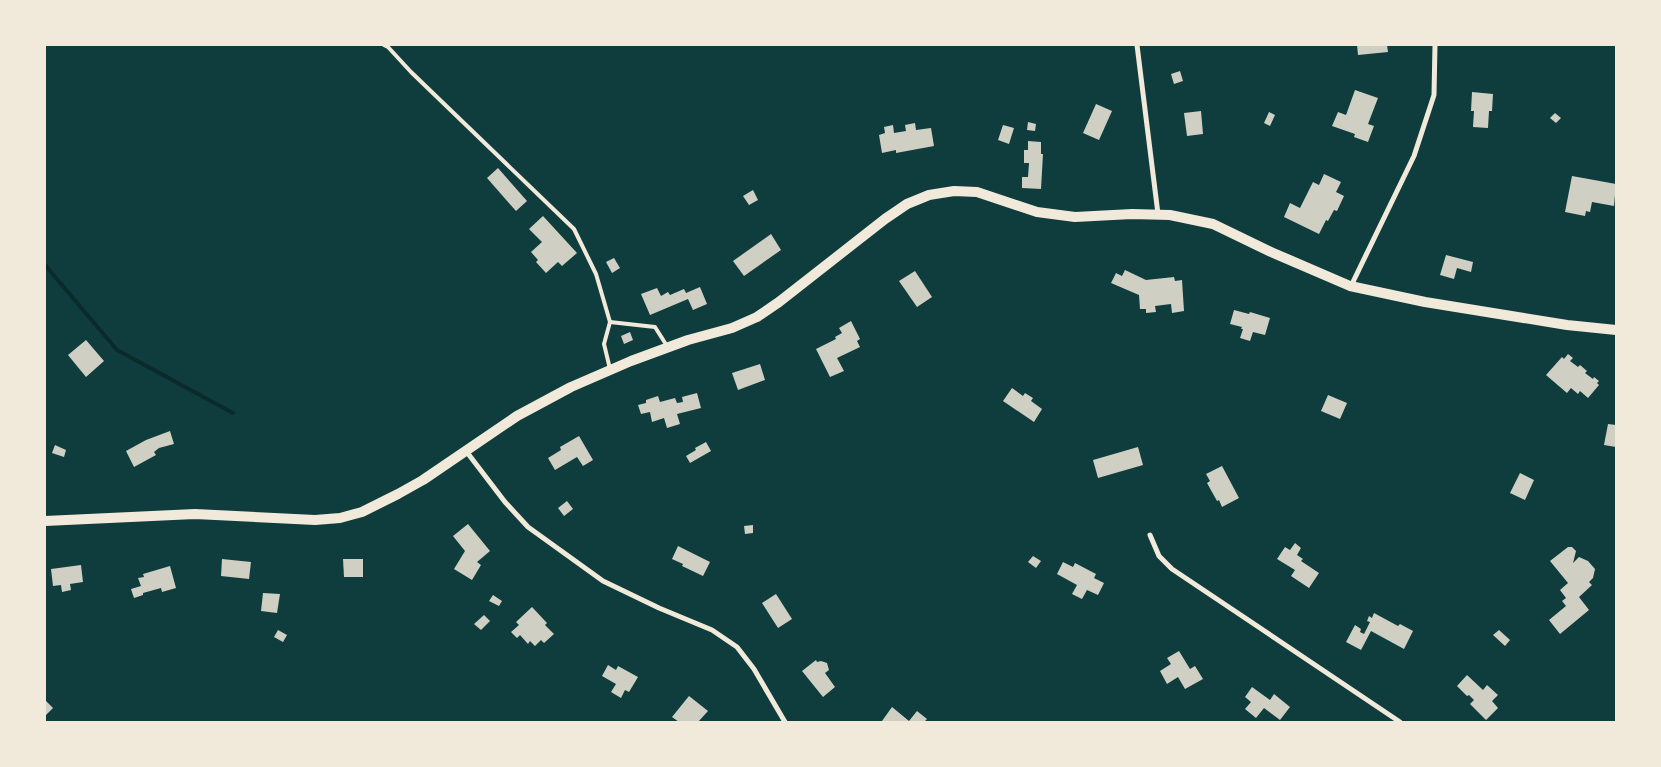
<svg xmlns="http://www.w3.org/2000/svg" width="1661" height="767" viewBox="0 0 1661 767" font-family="Lato,sans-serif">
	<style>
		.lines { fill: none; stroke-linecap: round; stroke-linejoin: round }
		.stream { stroke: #0a2a2b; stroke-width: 4 }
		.building { fill: #cfcfc3 }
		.service { stroke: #f1e9da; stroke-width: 4 }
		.minor { stroke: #f1e9da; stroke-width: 5 }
		.secondary { stroke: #f1e9da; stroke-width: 10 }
	</style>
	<rect width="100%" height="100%" fill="#0f3d3e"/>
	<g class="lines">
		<!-- stream -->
		<polyline class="stream" points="45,265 117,350 233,413"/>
	</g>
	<!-- building -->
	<g class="building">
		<polygon points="1357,45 1387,45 1388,52 1358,55"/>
		<polygon points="1180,71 1183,81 1174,84 1171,74"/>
		<polygon points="1355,90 1378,98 1368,124 1374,126 1368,142 1354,137 1355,134 1332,126 1338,112 1346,115"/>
		<polygon points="1472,92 1493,94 1492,111 1489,111 1488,128 1473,127 1474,111 1471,111"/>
		<polygon points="1096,104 1112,111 1099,140 1083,133"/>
		<polygon points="1201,111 1203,134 1187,136 1184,113"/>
		<polygon points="1269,112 1275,115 1270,126 1264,123"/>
		<polygon points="1555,113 1561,118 1556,123 1550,118"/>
		<polygon points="1028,122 1036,124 1035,131 1027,130"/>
		<polygon points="915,123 916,130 931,128 934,146 896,153 896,150 882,153 879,135 885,133 884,127 893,125 894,133 906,131 905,125"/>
		<polygon points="1003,125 1014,128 1009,144 998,140"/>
		<polygon points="1028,141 1041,142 1041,154 1043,154 1041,189 1022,188 1022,177 1028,177 1029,163 1024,163 1024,150 1028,150"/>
		<polygon points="498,168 527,201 516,211 487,178"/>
		<polygon points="1324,174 1341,182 1336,192 1344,196 1337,211 1334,210 1328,221 1326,220 1319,234 1284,217 1290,203 1300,208 1313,182 1319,185"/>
		<polygon points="1572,176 1616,184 1614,206 1592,202 1590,212 1586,211 1585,216 1565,212"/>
		<polygon points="753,190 758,200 749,205 743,196"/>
		<polygon points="543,216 577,253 562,266 558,262 546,273 536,262 538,260 531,252 542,242 529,229"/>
		<polygon points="771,234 781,250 744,276 733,261"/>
		<polygon points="1446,255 1473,262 1471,272 1457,268 1454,279 1440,275"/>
		<polygon points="614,258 620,268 612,273 606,262"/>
		<polygon points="1125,270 1146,280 1174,277 1175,281 1182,280 1184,311 1172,313 1171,304 1155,306 1156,312 1146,313 1146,309 1140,309 1139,295 1111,283 1116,273 1122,276"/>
		<polygon points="915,271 932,297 917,307 899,281"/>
		<polygon points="700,287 707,304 693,310 688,299 650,315 641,294 657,288 661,296 668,292 670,295 684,289 686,293"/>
		<polygon points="1234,310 1249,314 1250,312 1270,318 1265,335 1253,332 1250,341 1240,338 1243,329 1241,329 1242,327 1230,324"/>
		<polygon points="851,321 860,339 857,341 860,347 837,358 844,371 830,377 816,349 836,339 835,337 842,333 839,328"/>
		<polygon points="630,332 633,340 624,344 621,336"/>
		<polygon points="86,340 104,361 86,377 68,355"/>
		<polygon points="1568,354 1573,358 1570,361 1578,367 1580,365 1587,371 1585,373 1593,379 1594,377 1599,381 1597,383 1599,385 1588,398 1580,391 1578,394 1571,388 1567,393 1546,375 1562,357 1564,359"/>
		<polygon points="760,364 765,380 738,390 732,373"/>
		<polygon points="1012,388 1023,396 1025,393 1033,398 1031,401 1042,409 1034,422 1003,401"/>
		<polygon points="697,393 701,408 677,414 680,424 667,428 664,418 652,422 650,412 641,414 638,405 646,403 646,400 658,396 660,402 675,398 677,403 683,402 682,397"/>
		<polygon points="1328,395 1347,403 1340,419 1321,411"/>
		<polygon points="1608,424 1616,425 1616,447 1604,445"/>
		<polygon points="170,431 174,444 159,448 154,452 156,455 134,467 126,451 146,440"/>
		<polygon points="579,436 593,460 583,466 577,457 555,470 548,458 561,450 560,447"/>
		<polygon points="706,442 711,451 690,463 686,456 696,450 695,448"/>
		<polygon points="55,445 66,450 64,457 52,453"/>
		<polygon points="1138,447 1143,465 1098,478 1093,460"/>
		<polygon points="1222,466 1239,498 1222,507 1219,500 1217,501 1207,483 1210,481 1206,474"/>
		<polygon points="1520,473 1534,480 1525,500 1510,493"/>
		<polygon points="567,501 573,509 564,516 558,508"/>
		<polygon points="468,524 490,551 477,562 481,565 472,580 454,569 465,551 453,536"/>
		<polygon points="753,525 753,533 745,534 744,526"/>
		<polygon points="1295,543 1301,548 1297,555 1303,559 1301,561 1319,573 1309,588 1291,576 1295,570 1277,559 1285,547 1290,550"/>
		<polygon points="678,546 710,562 703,576 682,566 683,564 672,559"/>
		<polygon points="1568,547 1572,547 1576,551 1573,563 1579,557 1588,561 1595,569 1593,578 1589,582 1592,585 1579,597 1589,610 1560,634 1549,620 1566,606 1562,601 1566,598 1560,590 1568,583 1550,561"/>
		<polygon points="1033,556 1041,561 1036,568 1028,562"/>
		<polygon points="222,559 251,562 249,579 221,576"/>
		<polygon points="343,559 363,559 363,577 344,577"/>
		<polygon points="1063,562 1073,567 1075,563 1096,574 1094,578 1104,583 1098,595 1087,590 1082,599 1072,594 1077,585 1057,574"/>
		<polygon points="81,565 83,582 70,584 71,590 62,592 61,585 53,586 51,569"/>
		<polygon points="170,566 176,588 162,592 161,588 143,593 143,595 134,598 131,589 141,586 138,578 144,577 143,574"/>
		<polygon points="263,593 280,594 277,613 261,611"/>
		<polygon points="776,594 792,619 778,628 762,603"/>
		<polygon points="493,595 502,601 499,606 489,601"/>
		<polygon points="532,607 547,623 545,625 554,634 544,643 541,640 535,646 530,641 528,644 520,635 517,638 511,632 519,625 516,622"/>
		<polygon points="1374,613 1398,626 1400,624 1413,631 1404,649 1371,631 1361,650 1346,642 1355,625 1361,629 1360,632 1364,634 1370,622 1367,621 1369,616 1372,618"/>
		<polygon points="484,615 490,621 481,630 474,624"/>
		<polygon points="278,630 287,635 283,642 274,637"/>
		<polygon points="1499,630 1510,640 1505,646 1493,635"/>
		<polygon points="1179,651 1190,669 1195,666 1203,679 1185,689 1178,677 1167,684 1160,671 1171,664 1167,658"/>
		<polygon points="816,660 817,662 821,661 827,663 829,670 825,673 835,687 823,697 802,671"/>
		<polygon points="608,665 616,670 618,666 638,677 629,692 625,690 621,698 611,692 616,684 602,676"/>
		<polygon points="1467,675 1483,690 1487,685 1498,695 1492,701 1498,708 1486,720 1470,704 1474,700 1469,695 1467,696 1457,686"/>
		<polygon points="1252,687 1270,700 1274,694 1290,707 1280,720 1264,708 1256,718 1245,709 1251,702 1245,697"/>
		<polygon points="689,696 708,711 698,722 679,722 672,717"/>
		<polygon points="45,700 53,708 45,716"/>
		<polygon points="892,707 909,721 917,711 927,719 924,722 883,722 882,721"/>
	</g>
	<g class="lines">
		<!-- service -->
		<g class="service">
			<polyline points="384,45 388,47 411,72 574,229 596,274 610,322"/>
			<polyline points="610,369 604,344 610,322 655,327 667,346"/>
		</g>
		<!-- minor -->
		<g class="minor">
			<polyline points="1137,45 1158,214"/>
			<polyline points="1351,286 1414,156 1434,95 1435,45"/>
			<polyline points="466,451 505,502 528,527 603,581 659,608 712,630 737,647 754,669 785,722"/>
			<polyline points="1150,535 1159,556 1172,569 1400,722"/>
		</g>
		<!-- secondary -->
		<polyline class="secondary" points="45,521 195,514 315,520 340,518 362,512 398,494 423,480 517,416 571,387 631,361 688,340 732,328 757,317 779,302 885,219 907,204 929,195 954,191 977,192 1037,212 1075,217 1132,214 1170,215 1213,224 1271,252 1350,286 1425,302 1567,325 1616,330"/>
	</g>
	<!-- border -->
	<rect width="1661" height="767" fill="none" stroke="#f1e9da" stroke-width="92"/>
</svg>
